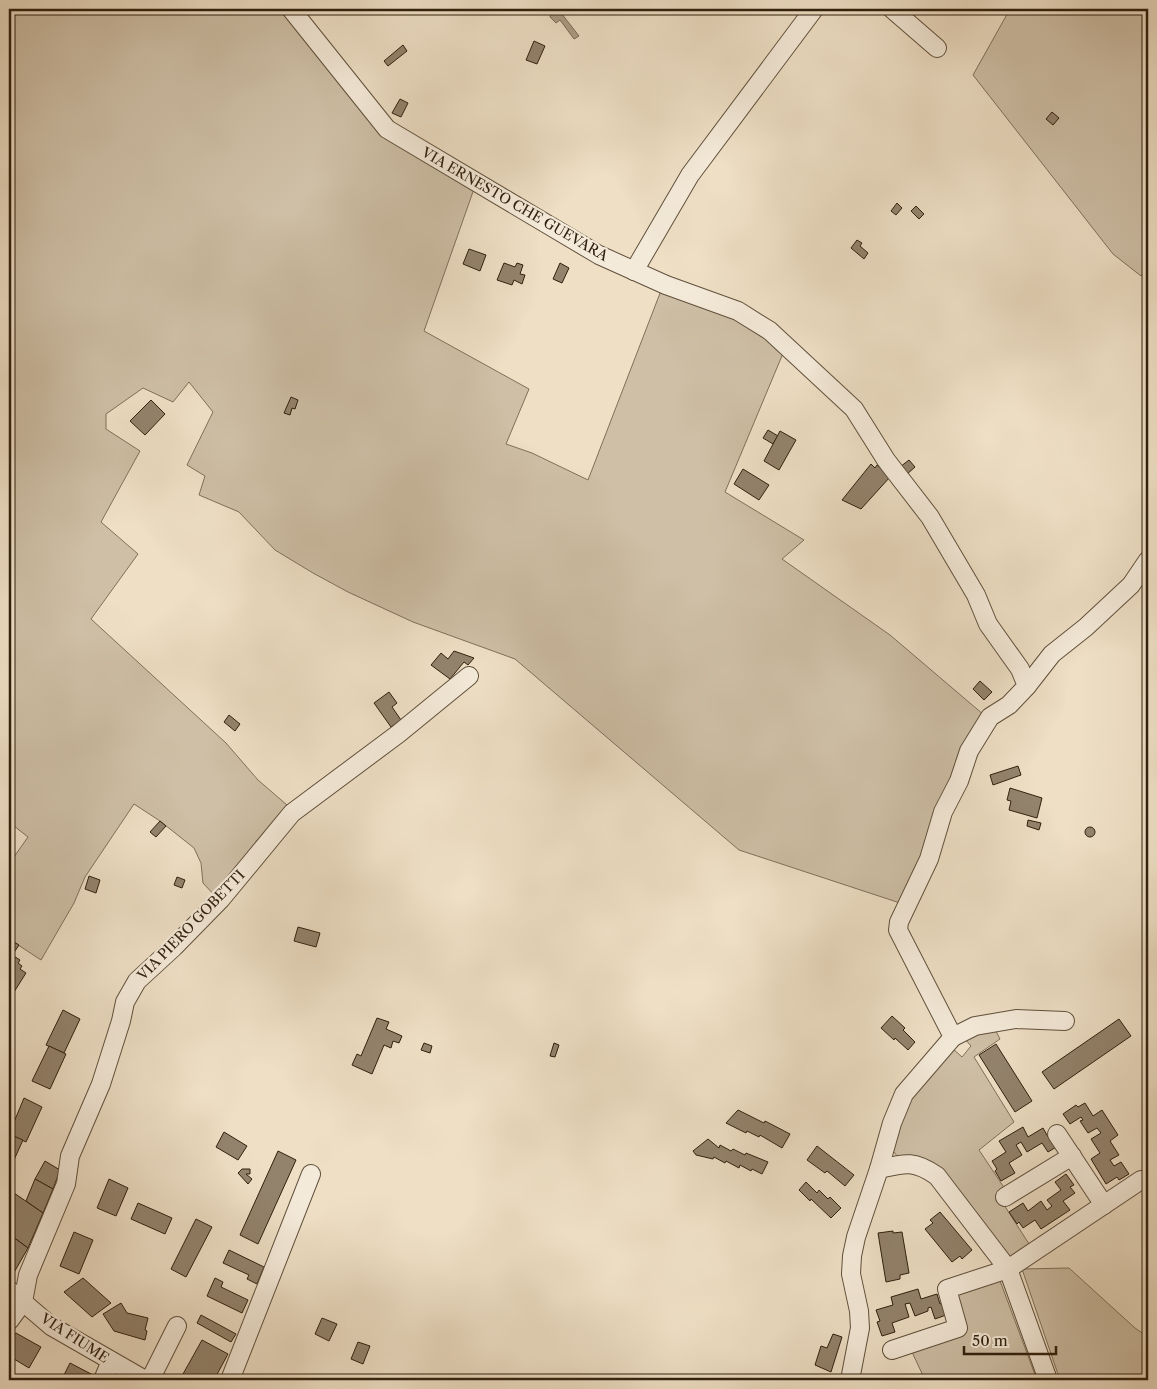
<svg xmlns="http://www.w3.org/2000/svg" width="1157" height="1389" viewBox="0 0 1157 1389" font-family="'Libre Caslon Text',serif">
	<style>
		.green { fill: #cebfa6; stroke: #7f705a }
		.water { fill: #ad9e87; stroke: #7b6c57 }
		.building { fill: #93836d; stroke: #30200e }
		.lines { fill: none; stroke-linecap: round; stroke-linejoin: round }
		.minor-casing { stroke: #60503c; stroke-width: 20 }
		.minor { stroke: #f4ead9; stroke-width: 18 }
		.labels { text-anchor: middle; stroke-width: 4.5; stroke-linejoin: round; paint-order: stroke }
		.street-label { font-size: 14px; fill: #30200e; stroke: #f4ead9 }
	</style>
	<rect width="100%" height="100%" fill="#eedfc5"/>
	<filter id="stains"><feTurbulence type="fractalNoise" baseFrequency=".004" numOctaves="4"/><feColorMatrix values="0 0 0 0 .2 0 0 0 0 .09 0 0 0 0 .02 0 0 0 .5 -.17"/></filter>
	<radialGradient id="worn" r=".72"><stop offset=".6" stop-color="#630" stop-opacity="0"/><stop offset="1" stop-color="#630" stop-opacity=".3"/></radialGradient>
	<!-- green -->
	<g class="green">
		<polygon points="9,9 287,9 381,128 475,186 424,331 529,389 506,444 532,453 588,480 662,288 736,315 784,351 725,492 804,540 782,559 890,635 984,715 924,859 900,903 739,850 515,659 413,622 348,592 313,573 275,550 239,512 199,495 205,476 187,465 213,412 189,382 173,402 143,388 106,414 106,429 140,451 101,522 138,554 91,619 226,743 258,780 287,805 290,810 217,898 203,883 201,863 194,848 160,821 134,804 85,877 74,903 41,960 9,939 9,889 10,887 9,885 9,864 28,837 9,822"/>
		<polygon points="1010,9 1148,9 1148,265 1141,276 1113,254 973,75"/>
		<polygon points="994,1027 1000,1039 974,1057 1014,1122 979,1150 1005,1189 997,1194 1031,1247 1013,1260 943,1173 897,1156 891,1148 909,1095 952,1048 962,1057 971,1046 964,1038"/>
		<polygon points="1069,1268 1135,1328 1148,1337 1148,1380 1060,1380 1022,1269"/>
		<polygon points="999,1278 1037,1380 925,1380 912,1352 965,1332 954,1295"/>
	</g>
	<!-- water -->
	<polygon class="water" points="552,9 558,9 579,36 574,39 560,20 556,23 550,17"/>
	<!-- building -->
	<g class="building">
		<polygon points="534,41 545,46 537,64 526,60"/>
		<polygon points="403,45 407,51 388,66 384,61"/>
		<polygon points="400,99 408,103 401,117 392,113"/>
		<polygon points="1052,112 1059,118 1053,125 1046,119"/>
		<polygon points="897,203 902,208 896,215 891,211"/>
		<polygon points="916,206 924,214 919,219 911,211"/>
		<polygon points="857,240 862,243 860,246 868,253 864,259 851,248"/>
		<polygon points="469,249 486,255 480,271 463,264"/>
		<polygon points="504,263 515,267 517,263 523,265 520,274 525,275 522,284 514,280 512,285 497,280"/>
		<polygon points="560,263 569,268 562,283 553,279"/>
		<polygon points="291,397 298,400 295,409 292,408 290,415 284,413"/>
		<polygon points="151,400 165,414 145,435 130,421"/>
		<polygon points="768,430 778,436 773,444 763,438"/>
		<polygon points="780,431 796,440 779,470 764,461"/>
		<polygon points="909,460 915,467 906,475 900,467"/>
		<polygon points="871,464 875,468 877,465 890,477 861,509 842,500"/>
		<polygon points="743,469 769,485 759,500 734,484"/>
		<polygon points="454,651 474,658 468,665 464,662 450,679 431,665 441,653 448,659"/>
		<polygon points="980,681 992,692 984,700 973,689"/>
		<polygon points="389,692 397,703 392,707 401,720 391,727 374,703"/>
		<polygon points="229,715 240,724 235,731 224,722"/>
		<polygon points="1018,766 1021,775 993,785 990,775"/>
		<polygon points="1010,788 1042,798 1037,818 1009,810 1011,801 1007,800"/>
		<polygon points="1028,820 1041,823 1039,830 1027,826"/>
		<polygon points="160,821 166,826 156,837 150,832"/>
		<circle cx="1090" cy="832" r="5"/>
		<polygon points="89,876 100,880 96,893 85,889"/>
		<polygon points="177,877 185,880 182,888 174,885"/>
		<polygon points="298,927 320,933 316,947 294,941"/>
		<polygon points="11,940 19,945 9,960 9,944"/>
		<polygon points="12,955 20,960 18,963 22,966 20,969 26,973 9,1000 9,960"/>
		<polygon points="63,1010 80,1019 64,1053 46,1045"/>
		<polygon points="892,1016 905,1028 903,1030 915,1042 908,1050 895,1038 894,1040 881,1028"/>
		<polygon points="377,1018 389,1022 386,1029 402,1036 399,1043 393,1041 391,1048 384,1045 372,1074 352,1065 357,1054 361,1056"/>
		<polygon points="1119,1019 1131,1036 1054,1089 1042,1072"/>
		<polygon points="424,1043 432,1046 430,1053 421,1050"/>
		<polygon points="554,1043 559,1045 555,1057 550,1056"/>
		<polygon points="996,1044 1032,1101 1015,1112 979,1055"/>
		<polygon points="49,1046 66,1054 50,1089 32,1081"/>
		<polygon points="24,1098 42,1107 26,1142 9,1134"/>
		<polygon points="1085,1103 1093,1116 1102,1110 1118,1135 1110,1141 1119,1155 1110,1160 1114,1166 1121,1162 1129,1174 1119,1180 1117,1177 1106,1184 1091,1159 1100,1153 1091,1139 1101,1133 1097,1128 1088,1133 1080,1121 1083,1120 1081,1117 1070,1124 1063,1114 1076,1105 1078,1107"/>
		<polygon points="738,1110 764,1123 765,1121 790,1134 782,1148 760,1135 759,1137 747,1131 746,1133 726,1123"/>
		<polygon points="1023,1127 1028,1137 1043,1128 1048,1137 1051,1134 1058,1146 1048,1152 1042,1143 1027,1152 1021,1142 1016,1145 1022,1155 1009,1163 1015,1173 1001,1181 995,1171 997,1169 992,1161 1006,1152 999,1141"/>
		<polygon points="224,1132 247,1146 238,1160 216,1147"/>
		<polygon points="9,1134 23,1140 9,1171"/>
		<polygon points="708,1139 719,1148 720,1145 731,1151 733,1149 745,1155 746,1153 768,1162 762,1174 752,1169 751,1171 740,1165 739,1168 726,1161 725,1163 714,1157 713,1159 696,1155 693,1151"/>
		<polygon points="817,1146 854,1175 845,1186 827,1171 825,1173 807,1160"/>
		<polygon points="278,1151 296,1160 258,1244 240,1235"/>
		<polygon points="45,1161 60,1170 53,1189 35,1179"/>
		<polygon points="242,1169 250,1169 250,1174 246,1174 252,1179 248,1184 238,1173"/>
		<polygon points="1066,1174 1074,1185 1070,1187 1075,1193 1063,1201 1070,1210 1041,1229 1035,1220 1023,1228 1019,1222 1017,1224 1009,1212 1023,1203 1028,1211 1041,1201 1047,1210 1052,1206 1047,1200 1061,1190 1055,1182"/>
		<polygon points="35,1179 53,1189 43,1213 26,1201"/>
		<polygon points="109,1179 128,1188 116,1216 97,1208"/>
		<polygon points="806,1182 817,1193 819,1190 828,1199 830,1197 841,1208 831,1218 811,1199 810,1201 799,1190"/>
		<polygon points="14,1193 43,1213 28,1248 9,1234 9,1203"/>
		<polygon points="138,1203 172,1218 165,1234 131,1219"/>
		<polygon points="940,1212 972,1250 962,1259 960,1256 952,1262 925,1229 933,1223 930,1220"/>
		<polygon points="196,1219 212,1227 186,1277 171,1269"/>
		<polygon points="893,1231 893,1233 902,1232 909,1273 900,1275 900,1279 886,1282 878,1233"/>
		<polygon points="74,1232 93,1240 79,1274 60,1266"/>
		<polygon points="9,1234 28,1248 12,1276 9,1273"/>
		<polygon points="229,1250 264,1267 257,1284 247,1279 249,1275 223,1263"/>
		<polygon points="83,1278 111,1303 92,1317 64,1292"/>
		<polygon points="215,1278 223,1282 221,1287 248,1300 242,1313 207,1296"/>
		<polygon points="918,1289 921,1299 937,1294 940,1304 942,1303 946,1315 935,1319 931,1307 928,1308 928,1311 915,1316 910,1303 905,1304 909,1317 892,1323 895,1332 882,1336 877,1322 880,1321 876,1310 893,1305 891,1297"/>
		<polygon points="121,1303 127,1313 148,1318 145,1330 147,1331 145,1340 114,1331 103,1314"/>
		<polygon points="201,1315 236,1334 231,1342 197,1323"/>
		<polygon points="322,1318 337,1324 329,1341 315,1334"/>
		<polygon points="16,1333 41,1347 29,1368 9,1356 9,1338"/>
		<polygon points="833,1334 842,1337 831,1372 815,1365 821,1346 827,1348"/>
		<polygon points="202,1340 228,1354 214,1380 194,1380 183,1374"/>
		<polygon points="358,1342 370,1346 363,1364 351,1359"/>
		<polygon points="70,1363 95,1376 92,1380 65,1380 62,1379"/>
	</g>
	<g class="lines">
		<!-- minor casing -->
		<g class="minor-casing">
			<g id="minor">
				<polyline points="291,9 387,129 599,255 666,285 738,311 770,331 854,409 886,460 930,517 976,595 988,624 1020,669 1027,686 1009,705 990,717 969,751 959,781 943,812 929,859 899,922 898,930 953,1037 904,1094 892,1123 879,1169 856,1237 852,1256 851,1274 859,1311 860,1328 850,1380"/>
				<polyline points="892,9 937,48"/>
				<polyline points="634,271 690,175 814,9"/>
				<polyline points="1027,686 1052,654 1086,627 1131,585 1148,560"/>
				<polyline points="953,1037 975,1026 1016,1019 1065,1021"/>
				<polyline points="1057,1134 1104,1205"/>
				<path d="M879,1169C905,1163 914,1160 937,1176L1008,1269L1048,1380"/>
				<polyline points="1005,1197 1072,1156"/>
				<polyline points="9,1290 51,1326 145,1380"/>
				<polyline points="9,1321 23,1302 28,1275 66,1184 70,1156 101,1084 121,1021 125,1002 137,981 174,947 221,899 292,813 398,734 469,676"/>
				<polyline points="892,1350 958,1328 947,1289 1008,1269 1141,1180"/>
				<polyline points="103,1380 111,1361"/>
				<polyline points="150,1380 177,1326"/>
				<polyline points="230,1380 311,1174"/>
			</g>
		</g>
		<!-- minor -->
		<use href="#minor" class="minor"/>
	</g>
	<g class="labels">
		<!-- street labels -->
		<g class="street-label">
			<text transform="translate(515 204) rotate(30)" y="5">VIA ERNESTO CHE GUEVARA</text>
			<text transform="translate(191 925) rotate(-46)" y="5">VIA PIERO GOBETTI</text>
			<text transform="translate(75 1338) rotate(33)" y="5">VIA FIUME</text>
		</g>
	</g>
	<!-- margin -->
	<rect width="1157" height="1389" fill="none" stroke="#eedfc5" stroke-width="30"/>
	<rect x="10" y="10" width="1137" height="1369" fill="none" stroke="#30200e" stroke-width="2.5"/>
	<rect x="15" y="15" width="1127" height="1359" fill="none" stroke="#30200e"/>
	<!-- scale -->
	<path d="M964 1346v8h92v-8" fill="none" stroke="#30200e" stroke-width="2.5"/>
	<text x="972" y="1346" font-size="15" fill="#30200e" stroke="#f4ead9" stroke-width="4" paint-order="stroke">50 m</text>
	<rect width="100%" height="100%" filter="url(#stains)"/>
	<rect width="100%" height="100%" fill="url(#worn)"/>
</svg>
